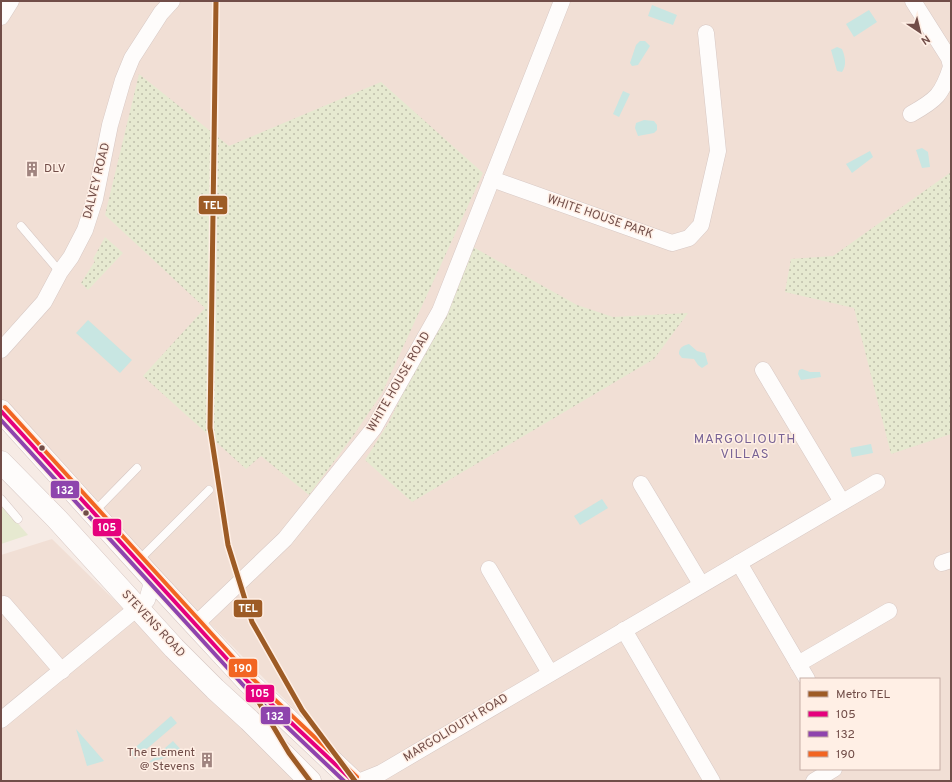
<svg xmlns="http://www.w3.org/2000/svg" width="952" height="782" viewBox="0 0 952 782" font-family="Overpass,sans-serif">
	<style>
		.residential { fill: #f1dfd5; fill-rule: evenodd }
		.grass { fill: url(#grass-dots) }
		.garden { fill: #e6e9d0 }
		.water { fill: #c8e6e2 }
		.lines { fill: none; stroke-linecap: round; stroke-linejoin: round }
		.service-casing { stroke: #d7c8c4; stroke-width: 9 }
		.minor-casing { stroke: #d7c8c4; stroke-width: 17 }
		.secondary-casing { stroke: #d6c6c2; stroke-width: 23 }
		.service { stroke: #fefcfb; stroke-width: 8 }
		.minor { stroke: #fefcfb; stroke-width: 16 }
		.secondary { stroke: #fefcfb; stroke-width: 22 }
		.bus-1-casing { stroke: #ffefe5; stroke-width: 7 }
		.bus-2-casing { stroke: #ffefe5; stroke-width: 7 }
		.bus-3-casing { stroke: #ffefe5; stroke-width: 7 }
		.bus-1 { stroke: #e5007d; stroke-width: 4 }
		.bus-2 { stroke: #8e44ad; stroke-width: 4 }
		.bus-3 { stroke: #f26522; stroke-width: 4 }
		.metro-1-casing { stroke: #ffefe5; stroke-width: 8 }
		.metro-1 { stroke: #9d5b25; stroke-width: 5 }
		.bus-dot { fill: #714d48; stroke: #ffefe5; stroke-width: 1.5 }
		.labels { text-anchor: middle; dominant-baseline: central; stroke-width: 3; stroke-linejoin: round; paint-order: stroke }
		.poi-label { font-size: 12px; fill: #714d48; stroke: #ffefe5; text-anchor: start }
		.street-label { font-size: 12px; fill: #714d48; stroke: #ffefe5 }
		.neighbourhood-label { font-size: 13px; letter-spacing: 1px; fill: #786395; stroke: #ffefe5 }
		.line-badge { stroke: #ffefe5; stroke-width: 1.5 }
		.badge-label { font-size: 11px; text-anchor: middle; font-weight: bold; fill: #fff }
	</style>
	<defs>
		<pattern id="grass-dots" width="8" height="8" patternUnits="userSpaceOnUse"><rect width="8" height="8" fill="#e6e9d0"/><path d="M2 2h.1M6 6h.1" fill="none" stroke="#bfbfab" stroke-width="1.8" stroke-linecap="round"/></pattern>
	</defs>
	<rect width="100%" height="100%" fill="#f6ebe5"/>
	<g class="residential">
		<path d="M 1,1 L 951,1 L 951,781 L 365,781 L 1,411 ZM 801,679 L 939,679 L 939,769 L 801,769 Z"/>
		<path d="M 52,539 L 299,781 L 1,781 L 1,555 Z"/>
	</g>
	<g class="grass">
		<path d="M 139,74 L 229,146 L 381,82 L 483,173 L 382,393 L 353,436 L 309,495 L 261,456 L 246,469 L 143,376 L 205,308 L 105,215 Z"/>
		<path d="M 951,172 L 951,434 L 891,454 L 854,308 L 785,292 L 791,259 L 833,256 Z"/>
		<path d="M 105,237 L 123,253 L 88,290 L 81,283 L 95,261 L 93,259 Z"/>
		<path d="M 473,247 L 577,305 L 613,317 L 688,313 L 654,359 L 412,502 L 365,460 L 389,422 Z"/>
	</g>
	<path class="garden" d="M 1,504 L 28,535 L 1,544 Z"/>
	<g class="water">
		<path d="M 652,5 L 677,15 L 673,25 L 648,16 Z"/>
		<path d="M 869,10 L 877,22 L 854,37 L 846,24 Z"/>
		<path d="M 640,41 L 645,41 L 650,46 L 638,65 L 632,66 L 630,63 L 636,45 Z"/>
		<path d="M 837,47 L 842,49 C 845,56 847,65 842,72 L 837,71 L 831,50 Z"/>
		<path d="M 623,91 L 630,94 L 619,117 L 613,114 Z"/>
		<path d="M 644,120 L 654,121 L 657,125 L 657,130 L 654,133 L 638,136 L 635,128 L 636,123 Z"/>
		<path d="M 922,148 L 928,152 L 930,167 L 922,168 L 916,150 Z"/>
		<path d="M 870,151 L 873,157 L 852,173 L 846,164 Z"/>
		<path d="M 88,320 L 132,360 L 120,373 L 76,333 Z"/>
		<path d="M 689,344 L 697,351 L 705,353 L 708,364 L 702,368 L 698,365 L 694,359 L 682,358 L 679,354 C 679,348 682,346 689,344 Z"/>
		<path d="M 802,369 L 810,372 L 820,372 L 821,377 L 801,380 L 798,374 L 799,370 Z"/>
		<path d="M 871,444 L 873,453 L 852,457 L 850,448 Z"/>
		<path d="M 602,499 L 608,508 L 580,525 L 574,516 Z"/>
		<path d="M 171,716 L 177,723 L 135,759 L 130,752 Z"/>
		<path d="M 76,729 L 104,761 L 87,766 Z"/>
		<path d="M 173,741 L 183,752 L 148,763 Z"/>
	</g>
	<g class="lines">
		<defs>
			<g id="service">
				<path d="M 21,226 L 60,272"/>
				<path d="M 1,499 L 18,519"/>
				<path d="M 94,512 L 137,468"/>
				<path d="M 138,561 L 209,490"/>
			</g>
			<g id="minor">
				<path d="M 913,1 L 949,58 L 951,66"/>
				<path d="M 1,17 L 11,1"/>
				<path d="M 911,114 C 936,100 942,95 951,67"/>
				<path d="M 492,179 L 672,243 L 689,238 L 701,225 L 718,151 L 706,33"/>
				<path d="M 1,350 L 44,302 L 60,272 L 71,257 L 85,230 L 95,199 L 110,125 L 123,80 L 132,58 L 161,13 L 172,1"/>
				<path d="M 763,370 L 842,502"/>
				<path d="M 641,484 L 701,584"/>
				<path d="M 739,563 L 807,679"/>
				<path d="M 942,563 L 951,560"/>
				<path d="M 489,569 L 550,673"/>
				<path d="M 4,604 L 62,671"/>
				<path d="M 195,625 L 285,539 L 374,428 L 440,311 L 562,1"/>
				<path d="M 624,630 L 712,781"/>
				<path d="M 798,664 L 889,611"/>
				<path d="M 1,720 L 147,600 L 151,586 L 149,575"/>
				<path d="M 361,781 L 381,773 L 877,482"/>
				<path d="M 814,781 L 834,769"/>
			</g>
			<g id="secondary">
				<path d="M 1,411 L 149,575 L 248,682 L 353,781"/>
				<path d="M 1,462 L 57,519 L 174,648 L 215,689 L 249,720 L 310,781"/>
			</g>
		</defs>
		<use href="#service" class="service-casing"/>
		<use href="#minor" class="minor-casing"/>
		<use href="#secondary" class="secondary-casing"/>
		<use href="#service" class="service"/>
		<use href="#minor" class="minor"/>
		<use href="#secondary" class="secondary"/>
		<defs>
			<path id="bus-1" d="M 1,411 L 248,682 L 353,781"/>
			<path id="bus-2" d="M 1,420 L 244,686 L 344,781"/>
			<path id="bus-3" d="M 5,407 L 252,678 L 357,777"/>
		</defs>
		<use href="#bus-1" class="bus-1-casing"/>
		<use href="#bus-2" class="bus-2-casing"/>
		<use href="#bus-3" class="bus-3-casing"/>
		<use href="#bus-1" class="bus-1"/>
		<use href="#bus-2" class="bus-2"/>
		<use href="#bus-3" class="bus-3"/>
		<defs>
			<g id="metro-1">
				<path d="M 216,1 L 210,428 L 228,545 L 252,622 L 302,710 L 355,781"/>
				<path d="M 251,689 L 289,753 L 310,781"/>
			</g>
		</defs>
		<use href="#metro-1" class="metro-1-casing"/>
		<use href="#metro-1" class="metro-1"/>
	</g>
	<defs>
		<symbol id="building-bare" viewBox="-9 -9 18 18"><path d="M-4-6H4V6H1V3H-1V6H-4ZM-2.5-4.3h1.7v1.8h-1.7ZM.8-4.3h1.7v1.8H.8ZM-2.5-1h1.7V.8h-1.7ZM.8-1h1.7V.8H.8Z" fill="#a0847f" stroke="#ffefe5" stroke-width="2.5" paint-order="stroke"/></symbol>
	</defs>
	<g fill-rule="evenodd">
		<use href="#building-bare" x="21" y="158" width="22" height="22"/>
		<use href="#building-bare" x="196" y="749" width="22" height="22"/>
	</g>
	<g class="bus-dot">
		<circle cx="42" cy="448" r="3.5"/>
		<circle cx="86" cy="513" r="3.5"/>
	</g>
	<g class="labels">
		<g class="poi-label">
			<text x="44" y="169">DLV</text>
			<text x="195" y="753" text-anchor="end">The Element<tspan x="195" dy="14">@ Stevens</tspan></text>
		</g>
		<g class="street-label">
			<text transform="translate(97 181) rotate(-76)">DALVEY ROAD</text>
			<text transform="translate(600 217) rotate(19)">WHITE HOUSE PARK</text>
			<text transform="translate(399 382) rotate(-60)">WHITE HOUSE ROAD</text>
			<text transform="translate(153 624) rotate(47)">STEVENS ROAD</text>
			<text transform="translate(456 728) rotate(-31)">MARGOLIOUTH ROAD</text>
		</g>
		<g class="neighbourhood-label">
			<text x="745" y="440">MARGOLIOUTH<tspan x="745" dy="15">VILLAS</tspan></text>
		</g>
	</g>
	<g class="line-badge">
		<rect x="198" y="195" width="30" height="20" rx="4" fill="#9d5b25"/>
		<rect x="50" y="480" width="30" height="19" rx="4" fill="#8e44ad"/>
		<rect x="92" y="518" width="30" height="19" rx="4" fill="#e5007d"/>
		<rect x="233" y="599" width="30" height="19" rx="4" fill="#9d5b25"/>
		<rect x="228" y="658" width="30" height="20" rx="4" fill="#f26522"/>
		<rect x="245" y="684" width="30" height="19" rx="4" fill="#e5007d"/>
		<rect x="260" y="706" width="31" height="19" rx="4" fill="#8e44ad"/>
	</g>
	<g class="badge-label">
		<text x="213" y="209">TEL</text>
		<text x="65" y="494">132</text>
		<text x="107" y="531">105</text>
		<text x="248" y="612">TEL</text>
		<text x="243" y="672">190</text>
		<text x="260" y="697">105</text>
		<text x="275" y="720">132</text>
	</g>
	<rect width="952" height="782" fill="none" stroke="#714d48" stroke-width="4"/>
	<rect x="800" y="678" width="140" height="92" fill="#ffefe5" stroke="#c6aea6"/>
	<rect x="808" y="691" width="20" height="6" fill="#9d5b25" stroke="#c6aea6"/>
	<text x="836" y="698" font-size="12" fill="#714d48">Metro TEL</text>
	<rect x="808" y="711" width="20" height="6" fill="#e5007d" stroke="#c6aea6"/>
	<text x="836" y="718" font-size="12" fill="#714d48">105</text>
	<rect x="808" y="731" width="20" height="6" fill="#8e44ad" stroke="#c6aea6"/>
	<text x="836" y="738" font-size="12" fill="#714d48">132</text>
	<rect x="808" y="751" width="20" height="6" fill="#f26522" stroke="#c6aea6"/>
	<text x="836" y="758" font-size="12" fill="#714d48">190</text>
	<g transform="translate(920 32) rotate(145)" stroke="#ffefe5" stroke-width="3" paint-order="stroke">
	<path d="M0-3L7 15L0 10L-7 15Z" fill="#714d48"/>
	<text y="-6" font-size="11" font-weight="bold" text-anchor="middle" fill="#714d48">N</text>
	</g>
</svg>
